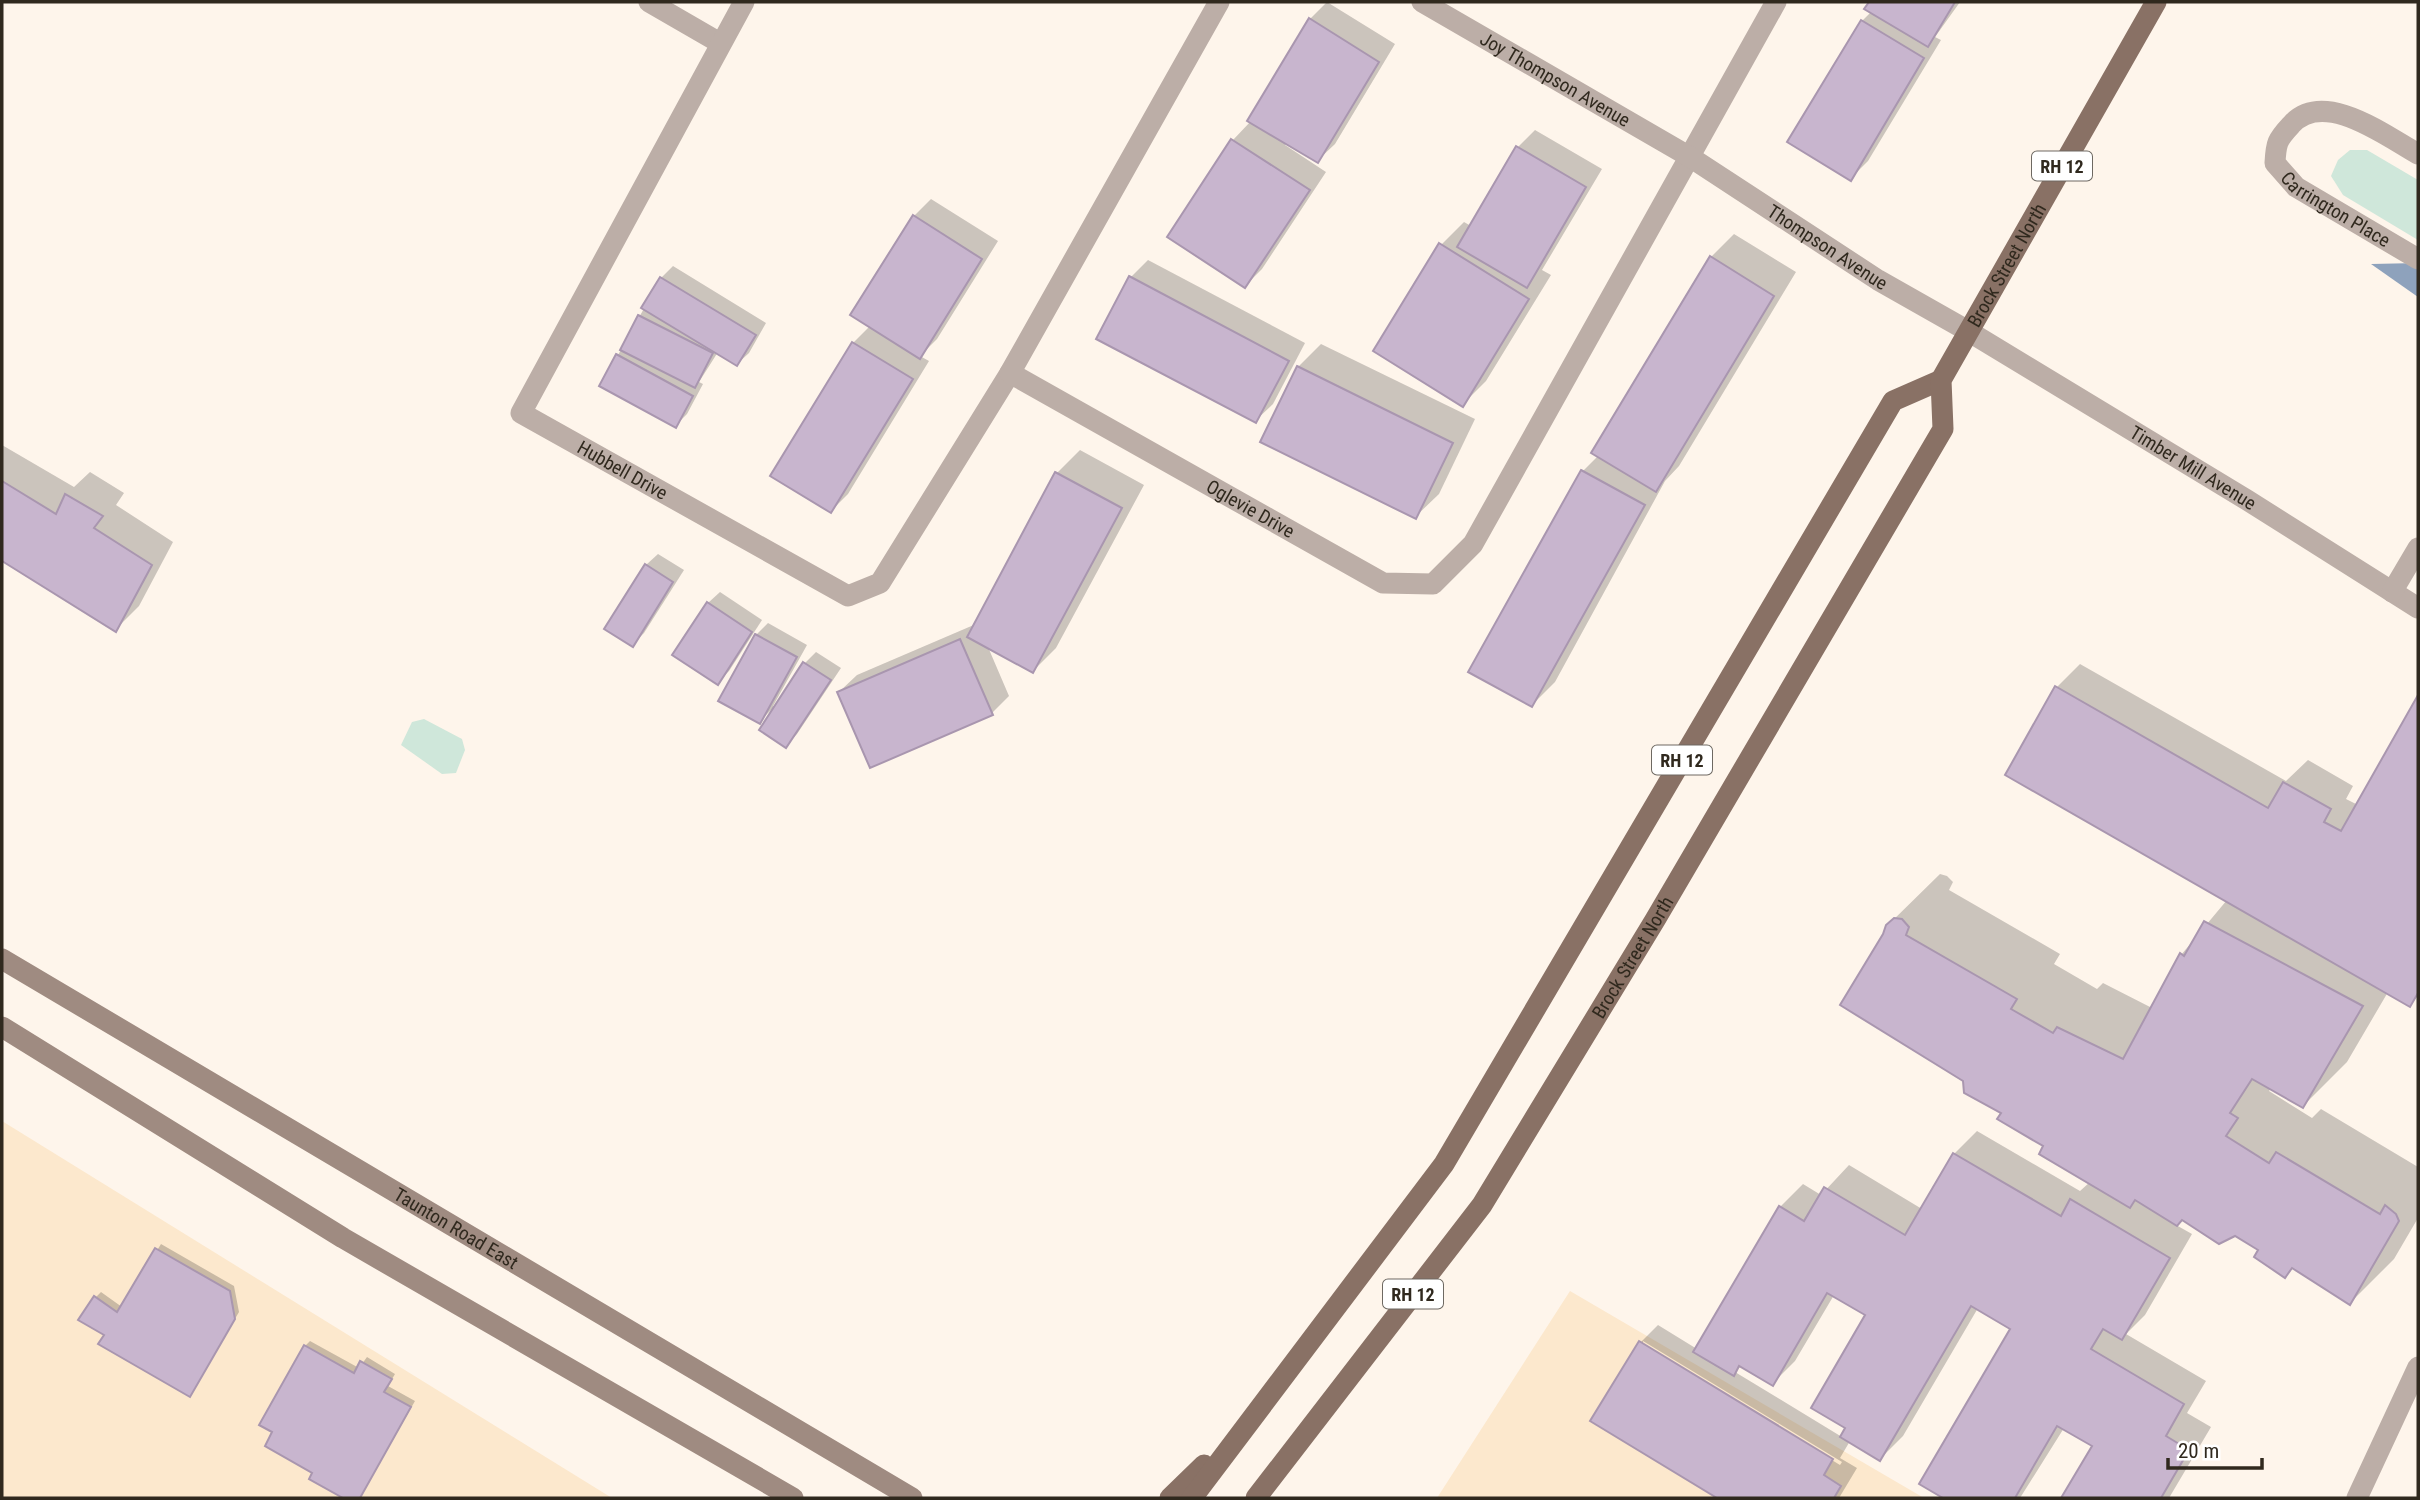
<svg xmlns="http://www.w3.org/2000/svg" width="2420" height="1500" viewBox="0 0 2420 1500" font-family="'Roboto Condensed',sans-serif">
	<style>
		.built { fill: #fce8cd }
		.green { fill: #cfe7da }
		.water { fill: #8ea2bc }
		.shadow { fill: #0003; fill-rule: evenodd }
		.building { fill: #c8b5ce; stroke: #a996af; stroke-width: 2 }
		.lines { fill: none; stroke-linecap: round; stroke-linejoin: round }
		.minor { stroke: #bcaea7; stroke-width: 21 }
		.secondary { stroke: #9f8b81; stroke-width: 21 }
		.primary { stroke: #897165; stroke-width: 21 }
		.labels { text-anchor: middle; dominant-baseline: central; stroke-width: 6; stroke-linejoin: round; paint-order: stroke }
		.shield { fill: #fff; stroke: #6e6962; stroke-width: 2 }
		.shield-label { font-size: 18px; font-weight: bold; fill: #30291e }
		.street-label { font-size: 19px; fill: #30291e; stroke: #fff }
	</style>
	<rect width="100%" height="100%" fill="#fef5eb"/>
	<g class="built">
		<path d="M 2,1121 L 612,1498 L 2,1498 Z"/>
		<path d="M 1570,1291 L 1924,1498 L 1437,1498 Z"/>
	</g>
	<g class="green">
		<path d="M 2350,150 L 2367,150 L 2418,180 L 2418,240 L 2343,195 L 2331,176 L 2338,160 Z"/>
		<path d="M 424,719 L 462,739 L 465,750 L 456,773 L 442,774 L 401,745 L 412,722 Z"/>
	</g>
	<path class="water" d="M 2418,263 L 2418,297 L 2371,264 Z"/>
	<g class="shadow">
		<path d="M 1327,2 L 1395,44 L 1335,144 L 1317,161 L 1287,142 L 1285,145 L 1326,172 L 1262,269 L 1245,286 L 1169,237 L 1233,140 L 1251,121 L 1310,19 Z"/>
		<path d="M 1871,2 L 1960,2 L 1935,37 L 1941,40 L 1868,161 L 1851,178 L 1862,21 L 1872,11 L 1867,8 Z"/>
		<path d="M 1535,130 L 1602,169 L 1542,270 L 1551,275 L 1486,381 L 1463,404 L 1441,245 L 1464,222 L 1471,226 L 1518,147 Z"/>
		<path d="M 931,199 L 998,241 L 937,339 L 920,356 L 929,361 L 848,494 L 831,511 L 853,343 L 870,326 L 914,216 Z"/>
		<path d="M 1734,234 L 1796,272 L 1679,466 L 1665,481 L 1555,682 L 1532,705 L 1471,671 L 1583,471 L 1599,455 L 1711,257 Z"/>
		<path d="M 1148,260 L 1305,343 L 1273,404 L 1255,421 L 1131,277 Z"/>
		<path d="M 673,266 L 766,323 L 749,353 L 737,364 L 718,352 L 699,382 L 703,384 L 687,414 L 675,426 L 618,355 L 661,278 Z"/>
		<path d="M 1321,344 L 1475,419 L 1439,494 L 1415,517 L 1298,367 Z"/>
		<path d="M 2,445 L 74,487 L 90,472 L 124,493 L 116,505 L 173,542 L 139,606 L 116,629 L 2,559 Z"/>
		<path d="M 1080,450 L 1144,485 L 1056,648 L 1033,671 L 988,647 L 1009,696 L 992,713 L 839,692 L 857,675 L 976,624 L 1057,473 Z"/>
		<path d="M 658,554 L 684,570 L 644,633 L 633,644 L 646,565 Z"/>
		<path d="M 720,592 L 762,620 L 729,671 L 717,683 L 708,603 Z"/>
		<path d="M 768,623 L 807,645 L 773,706 L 775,708 L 805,663 L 816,652 L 841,668 L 797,734 L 786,745 L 773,708 L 759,722 L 720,700 L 756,635 Z"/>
		<path d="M 2080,664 L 2286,781 L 2308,760 L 2353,786 L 2346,799 L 2358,805 L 2418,698 L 2418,996 L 2410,1004 L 2388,992 L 2347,1062 L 2303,1106 L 2271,1088 L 2269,1091 L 2312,1118 L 2321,1109 L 2418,1167 L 2418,1218 L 2394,1259 L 2350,1303 L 2293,1267 L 2285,1275 L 2260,1250 L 2235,1234 L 2182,1218 L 2176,1225 L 2192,1234 L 2145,1315 L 2126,1334 L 2206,1381 L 2187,1413 L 2211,1427 L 2169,1498 L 2063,1498 L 2094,1445 L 2064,1428 L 2020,1498 L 1947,1498 L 1921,1483 L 2012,1328 L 1978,1308 L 1903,1436 L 1880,1459 L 1850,1441 L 1840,1458 L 1857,1468 L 1839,1498 L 1720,1498 L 1593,1421 L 1641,1342 L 1658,1325 L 1697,1349 L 1780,1207 L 1803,1184 L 1821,1195 L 1849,1165 L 1922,1209 L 1954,1154 L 1977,1131 L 2080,1191 L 2090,1182 L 1964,1080 L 1885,935 L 1887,926 L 1940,874 L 1947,876 L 1953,882 L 1949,890 L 2060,954 L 2054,964 L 2097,989 L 2103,983 L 2152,1008 L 2181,955 L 2227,900 L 2057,687 ZM 1834,1295 L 1868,1315 L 1847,1427 L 1842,1437 L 1735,1372 L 1742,1365 L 1772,1384 L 1795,1361 ZM 1643,1341 L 1842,1462 L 1840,1465 L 1643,1345 Z"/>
		<path d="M 161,1244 L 234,1286 L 239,1312 L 190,1395 L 106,1334 L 96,1297 L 101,1292 L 122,1307 Z"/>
		<path d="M 310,1341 L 359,1368 L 367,1357 L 395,1374 L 388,1386 L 415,1401 L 360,1498 L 347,1498 L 311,1478 L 314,1472 L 305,1346 Z"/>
	</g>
	<g class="building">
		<path d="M 1869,2 L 1955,2 L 1928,47 L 1864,9 Z"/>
		<path d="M 1309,18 L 1379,62 L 1318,163 L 1247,121 Z"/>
		<path d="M 1861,20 L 1924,58 L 1851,181 L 1787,142 Z"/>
		<path d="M 1231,139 L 1310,190 L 1245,288 L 1167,237 Z"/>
		<path d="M 1516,146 L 1586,187 L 1527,288 L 1457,247 Z"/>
		<path d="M 913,215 L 982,259 L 920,359 L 850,315 Z"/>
		<path d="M 1439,243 L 1529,299 L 1463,407 L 1373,351 Z"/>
		<path d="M 1710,256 L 1774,296 L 1656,492 L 1591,453 Z"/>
		<path d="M 1129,276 L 1289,361 L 1256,423 L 1096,339 Z"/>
		<path d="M 660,277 L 756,335 L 737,366 L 641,308 Z"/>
		<path d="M 638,315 L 713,353 L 695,388 L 620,350 Z"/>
		<path d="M 852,342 L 913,379 L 831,513 L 770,476 Z"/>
		<path d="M 616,354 L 693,396 L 676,428 L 599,386 Z"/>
		<path d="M 1297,366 L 1453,443 L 1416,519 L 1260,442 Z"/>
		<path d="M 1581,470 L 1645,505 L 1532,707 L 1468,672 Z"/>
		<path d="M 1055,472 L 1122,508 L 1033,673 L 967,637 Z"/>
		<path d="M 2,481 L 56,514 L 65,494 L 103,516 L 94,528 L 152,565 L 116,632 L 2,561 Z"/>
		<path d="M 645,564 L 673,582 L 633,647 L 604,629 Z"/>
		<path d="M 707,602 L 752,632 L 718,685 L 672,655 Z"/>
		<path d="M 755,634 L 797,657 L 760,724 L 718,701 Z"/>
		<path d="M 960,639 L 993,715 L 870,768 L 837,692 Z"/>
		<path d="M 803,662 L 831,680 L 786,748 L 759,730 Z"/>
		<path d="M 2055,686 L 2268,808 L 2283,782 L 2331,809 L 2324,822 L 2341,831 L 2418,695 L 2418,993 L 2410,1007 L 2005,775 Z"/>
		<path d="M 1894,918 L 1902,919 L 1909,927 L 1906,935 L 2017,999 L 2011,1009 L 2053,1033 L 2057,1027 L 2123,1059 L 2180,953 L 2184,956 L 2204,921 L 2363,1006 L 2303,1108 L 2252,1079 L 2230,1113 L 2238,1118 L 2226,1136 L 2269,1163 L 2276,1152 L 2380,1214 L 2385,1205 L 2396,1214 L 2399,1221 L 2350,1305 L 2292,1268 L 2285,1278 L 2254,1257 L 2258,1250 L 2235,1236 L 2219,1244 L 2182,1220 L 2177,1226 L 2135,1200 L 2130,1208 L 2039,1154 L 2043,1146 L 1997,1119 L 2001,1113 L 1964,1093 L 1963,1081 L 1840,1005 L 1883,934 L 1886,925 Z"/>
		<path d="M 1953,1153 L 2061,1216 L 2070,1199 L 2170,1258 L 2122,1340 L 2103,1329 L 2091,1349 L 2184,1404 L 2166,1436 L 2189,1450 L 2161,1498 L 2061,1498 L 2092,1446 L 2057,1426 L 2015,1498 L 1943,1498 L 1919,1484 L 2010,1329 L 1971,1306 L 1880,1461 L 1840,1437 L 1845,1428 L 1811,1408 L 1865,1315 L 1827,1293 L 1773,1386 L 1739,1366 L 1734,1376 L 1693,1352 L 1779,1206 L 1804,1221 L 1824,1187 L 1905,1235 Z"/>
		<path d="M 155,1248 L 230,1291 L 235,1319 L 190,1397 L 98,1344 L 104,1335 L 78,1320 L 94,1296 L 117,1312 Z"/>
		<path d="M 1639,1341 L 1833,1459 L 1824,1475 L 1841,1486 L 1834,1498 L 1717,1498 L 1590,1421 Z"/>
		<path d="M 304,1345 L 354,1373 L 360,1361 L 392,1379 L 384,1392 L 411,1407 L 360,1498 L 343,1498 L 309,1479 L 312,1473 L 265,1446 L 272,1432 L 259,1425 Z"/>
	</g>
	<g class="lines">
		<g class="minor">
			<path d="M 649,2 L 720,43"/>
			<path id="s1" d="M 744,2 L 521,413 L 848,596 L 880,583 L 1010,373"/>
			<path id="s2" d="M 1219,2 L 1010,373 L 1383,583 L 1433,584 L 1473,544 L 1776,2"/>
			<path id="s3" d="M 1422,2 L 1690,157 L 1878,280 L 1968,331 L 2247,500 L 2418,608"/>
			<path id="s4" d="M 2418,154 C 2386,136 2323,88 2291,125 C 2277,140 2276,143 2275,163 L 2296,187 L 2418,259"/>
			<path d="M 2392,592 L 2418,548"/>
			<path d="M 2357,1498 L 2418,1367"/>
		</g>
		<g class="secondary">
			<path id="s5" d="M 2,959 L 912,1498"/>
			<path d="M 2,1027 L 343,1238 L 793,1498"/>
		</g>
		<g class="primary">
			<path d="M 1170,1498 L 1204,1465"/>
			<path d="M 1192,1498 L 1444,1164 L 1893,401 L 1941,380"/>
			<path id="s6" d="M 1256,1498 L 1482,1205 L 1655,920 L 1943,429 L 1941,380 L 2156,2"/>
		</g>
	</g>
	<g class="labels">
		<g class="shield">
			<rect x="2032" y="151.5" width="60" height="29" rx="5"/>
			<rect x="1652" y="745.5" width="60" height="29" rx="5"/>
			<rect x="1383" y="1279.5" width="60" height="29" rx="5"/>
		</g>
		<g class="shield-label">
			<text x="2062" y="166">RH 12</text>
			<text x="1682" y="760">RH 12</text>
			<text x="1413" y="1294">RH 12</text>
		</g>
		<g class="street-label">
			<text stroke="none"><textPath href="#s3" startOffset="154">Joy Thompson Avenue</textPath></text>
			<text stroke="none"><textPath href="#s4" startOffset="261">Carrington Place</textPath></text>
			<text stroke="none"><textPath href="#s3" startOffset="474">Thompson Avenue</textPath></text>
			<text stroke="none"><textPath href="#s6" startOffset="1454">Brock Street North</textPath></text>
			<text stroke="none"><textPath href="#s3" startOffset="901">Timber Mill Avenue</textPath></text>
			<text stroke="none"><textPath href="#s1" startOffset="584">Hubbell Drive</textPath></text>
			<text stroke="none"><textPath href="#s2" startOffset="702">Oglevie Drive</textPath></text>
			<text stroke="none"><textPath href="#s6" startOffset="660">Brock Street North</textPath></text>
			<text stroke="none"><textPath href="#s5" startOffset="528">Taunton Road East</textPath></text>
		</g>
	</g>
	<rect width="2420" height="1500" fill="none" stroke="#30291e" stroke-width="7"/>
	<path d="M2168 1458v10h94v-10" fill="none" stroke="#30291e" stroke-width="3.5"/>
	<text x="2178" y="1458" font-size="21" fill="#30291e" stroke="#ffffff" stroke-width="5" paint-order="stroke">20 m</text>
</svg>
